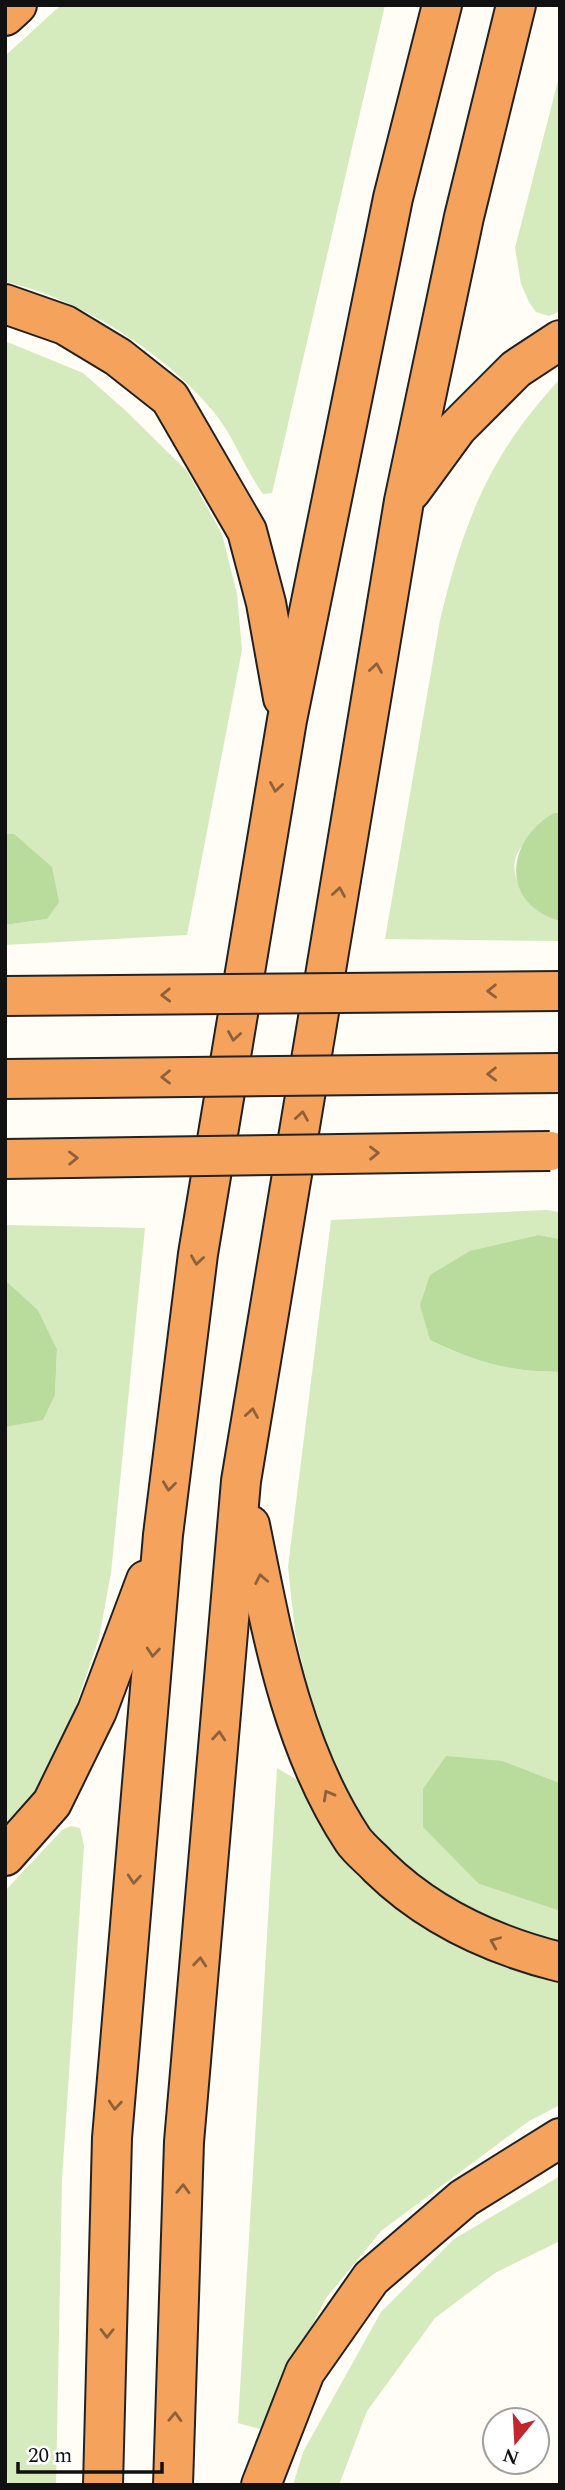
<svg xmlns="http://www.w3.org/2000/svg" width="565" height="2490" viewBox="0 0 565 2490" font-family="Spectral,serif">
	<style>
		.green { fill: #d5ebbd }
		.forest { fill: #b9dc9c }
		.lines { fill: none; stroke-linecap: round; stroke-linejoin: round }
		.highway-casing { stroke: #222; stroke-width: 42 }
		.highway { stroke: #f5a25d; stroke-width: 38 }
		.highway-bridge-casing { stroke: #222; stroke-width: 42; stroke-linecap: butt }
		.highway-bridge { stroke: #f5a25d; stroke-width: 38 }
		.oneway { stroke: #8e613b }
	</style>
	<rect width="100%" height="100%" fill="#fffdf5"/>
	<g class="green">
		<path d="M 61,5 L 385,5 L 272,493 L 263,494 C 244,468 234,436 213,411 C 166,354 78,297 5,282 L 5,56 Z"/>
		<path d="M 560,73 L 560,311 L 549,316 L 536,312 L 529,302 L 521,284 L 515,248 Z"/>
		<path d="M 5,341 L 83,373 L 126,411 L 187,471 L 222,534 L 237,594 L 242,650 L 187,935 L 5,945 L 5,925 L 47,919 L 14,834 L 5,834 Z"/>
		<path d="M 560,379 L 560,813 L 554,813 C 544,825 524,840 517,854 C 505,881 536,914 560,921 L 560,941 L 385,939 L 440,620 C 464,521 489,455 560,379 Z"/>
		<path d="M 546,1210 L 560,1212 L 560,1239 L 539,1235 L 430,1340 C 475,1362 509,1372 560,1372 L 560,1783 L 503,1761 L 479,1884 L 560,1911 L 560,1945 L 457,1907 L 403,1867 L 370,1831 L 323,1753 L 295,1632 L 288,1567 L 331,1220 Z"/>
		<path d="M 5,1225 L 145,1228 L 111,1573 L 99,1638 L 69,1726 L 38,1788 L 5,1827 L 5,1427 L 43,1419 L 55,1395 L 57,1349 L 38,1310 L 5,1280 Z"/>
		<path d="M 277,1768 L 302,1783 L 346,1856 L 411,1920 L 506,1968 L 560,1978 L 560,2105 L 529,2121 L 381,2231 L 326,2298 L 260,2429 L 238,2423 Z"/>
		<path d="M 71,1826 L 80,1828 L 84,1846 L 62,2180 L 56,2485 L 8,2485 L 5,2467 L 5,1891 L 62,1830 Z"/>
		<path d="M 560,2176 L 560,2241 L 495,2273 L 435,2318 L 367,2411 L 339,2485 L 293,2485 L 303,2452 L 381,2312 L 454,2239 Z"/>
	</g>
	<g class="forest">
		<path d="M 554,813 L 560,813 L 560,921 C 500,904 505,841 554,813 Z"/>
		<path d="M 5,834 L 14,834 L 52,867 L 59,902 L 47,919 L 5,925 Z"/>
		<path d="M 539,1235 L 560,1239 L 560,1372 C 509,1372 475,1362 430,1340 L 420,1305 L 430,1275 L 470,1251 Z"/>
		<path d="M 5,1280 L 38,1310 L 57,1349 L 55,1395 L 43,1420 L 5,1427 Z"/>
		<path d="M 446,1756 L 503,1761 L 560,1783 L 560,1911 L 479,1884 L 423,1827 L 423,1789 Z"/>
	</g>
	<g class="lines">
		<defs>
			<g id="highway">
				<path d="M 5,16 L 17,5"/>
				<path d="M 5,304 L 65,325 L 118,357 L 170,398 L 247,531 L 266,603 L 283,698"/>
				<path d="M 411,491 L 457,428 L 516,369 L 560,340"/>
				<path d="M 250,1525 C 272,1633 291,1746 353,1840 C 360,1850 371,1858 379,1867 C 430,1917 492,1945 560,1962"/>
				<path d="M 5,1856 L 52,1803 L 97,1711 L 146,1580"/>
				<path d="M 103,2485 L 112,2138 L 163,1535 L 198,1254 L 287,720 L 393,198 L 442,5"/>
				<path d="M 173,2485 L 184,2142 L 241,1481 L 404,501 L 464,217 L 516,5"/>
				<path d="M 261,2485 L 305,2372 L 371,2278 L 464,2198 L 560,2138"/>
			</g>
		</defs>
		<use href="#highway" class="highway-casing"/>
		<use href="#highway" class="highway"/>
		<defs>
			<g id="highway-bridge">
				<path d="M 5,996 L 560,991"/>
				<path d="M 5,1079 L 560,1073"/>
				<path d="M 5,1159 L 550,1151"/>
			</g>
		</defs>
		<use href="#highway-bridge" class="highway-bridge-casing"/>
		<use href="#highway-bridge" class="highway-bridge"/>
	</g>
	<defs><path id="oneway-chevron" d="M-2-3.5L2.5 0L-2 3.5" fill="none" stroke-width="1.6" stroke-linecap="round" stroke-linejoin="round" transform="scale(1.75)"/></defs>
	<g class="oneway">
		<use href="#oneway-chevron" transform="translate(376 668) rotate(-81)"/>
		<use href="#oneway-chevron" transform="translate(276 787) rotate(99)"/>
		<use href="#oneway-chevron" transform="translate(339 892) rotate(-81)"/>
		<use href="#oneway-chevron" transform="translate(492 991) rotate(179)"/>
		<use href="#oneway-chevron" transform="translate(166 995) rotate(179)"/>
		<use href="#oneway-chevron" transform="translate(234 1036) rotate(99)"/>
		<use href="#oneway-chevron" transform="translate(492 1074) rotate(179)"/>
		<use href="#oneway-chevron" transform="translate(166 1077) rotate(179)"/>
		<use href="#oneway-chevron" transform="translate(302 1116) rotate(-81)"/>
		<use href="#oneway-chevron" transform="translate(374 1153) rotate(-1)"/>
		<use href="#oneway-chevron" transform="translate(73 1158) rotate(-1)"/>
		<use href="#oneway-chevron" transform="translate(197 1260) rotate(98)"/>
		<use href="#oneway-chevron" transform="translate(252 1413) rotate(-81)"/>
		<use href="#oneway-chevron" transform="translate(169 1486) rotate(97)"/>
		<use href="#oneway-chevron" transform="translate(261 1579) rotate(-101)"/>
		<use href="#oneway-chevron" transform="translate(153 1652) rotate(95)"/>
		<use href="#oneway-chevron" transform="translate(219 1736) rotate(-85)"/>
		<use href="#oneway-chevron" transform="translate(328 1795) rotate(-119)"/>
		<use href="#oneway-chevron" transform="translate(134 1879) rotate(95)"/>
		<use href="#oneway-chevron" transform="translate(495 1942) rotate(-157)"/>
		<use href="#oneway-chevron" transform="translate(200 1962) rotate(-85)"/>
		<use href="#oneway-chevron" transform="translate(115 2105) rotate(95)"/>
		<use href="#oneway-chevron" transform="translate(183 2189) rotate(-88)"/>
		<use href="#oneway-chevron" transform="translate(107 2333) rotate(91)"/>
		<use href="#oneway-chevron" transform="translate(175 2417) rotate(-88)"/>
	</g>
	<rect width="565" height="2490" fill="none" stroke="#111111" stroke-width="14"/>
	<g transform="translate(516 2441) rotate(198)"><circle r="33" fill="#ffffff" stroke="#a0a0a0" stroke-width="2"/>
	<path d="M0-5L12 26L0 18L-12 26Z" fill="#c4262e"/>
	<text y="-10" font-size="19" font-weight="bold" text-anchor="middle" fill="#111111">N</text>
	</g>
	<path d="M18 2462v10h144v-10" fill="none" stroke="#111111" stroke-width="3.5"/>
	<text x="28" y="2462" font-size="21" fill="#111111" stroke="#ffffff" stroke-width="5" paint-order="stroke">20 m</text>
</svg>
